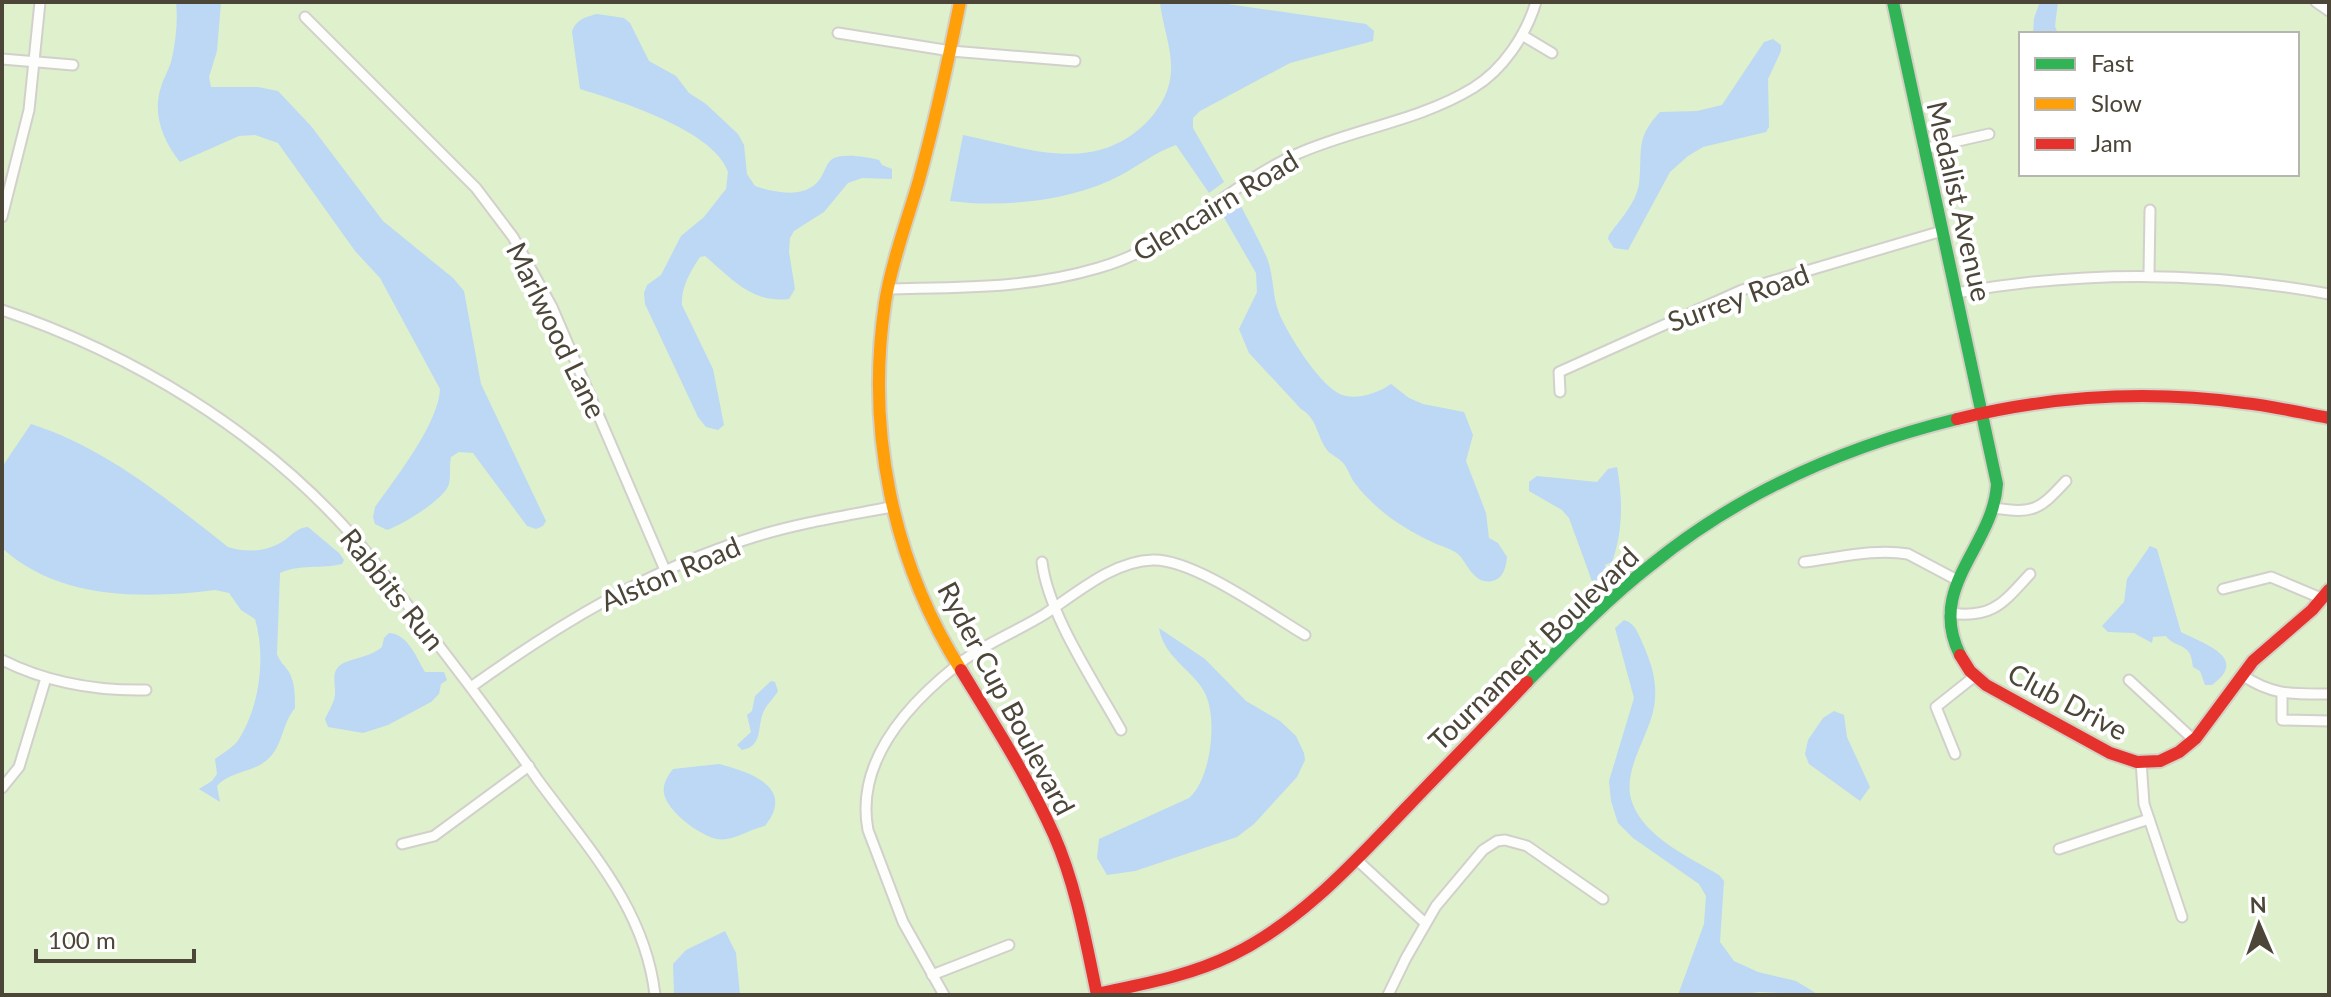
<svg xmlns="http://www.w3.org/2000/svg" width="2331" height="997" viewBox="0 0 2331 997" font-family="Lato,sans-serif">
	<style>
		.green { fill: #def0cc; fill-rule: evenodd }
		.water { fill: #bcd8f4 }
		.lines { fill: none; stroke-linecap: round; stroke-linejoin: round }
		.street-casing { stroke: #d2d0cb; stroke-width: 13 }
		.fast-casing { stroke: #d4d1c4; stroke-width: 16 }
		.slow-casing { stroke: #d4d1c4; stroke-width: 16 }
		.jam-casing { stroke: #d4d1c4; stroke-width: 16 }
		.street { stroke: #fdfdfc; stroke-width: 9 }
		.fast { stroke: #30b455; stroke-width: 12 }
		.slow { stroke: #ff9f0a; stroke-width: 12 }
		.jam { stroke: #e5322d; stroke-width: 12 }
		.labels { text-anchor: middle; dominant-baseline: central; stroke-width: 8; stroke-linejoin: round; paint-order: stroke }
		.street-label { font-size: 28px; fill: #4c4638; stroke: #fff }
	</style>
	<rect width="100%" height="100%" fill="#f3f3ee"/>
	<path class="green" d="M 2,2 L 2329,2 L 2329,995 L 2,995 ZM 2021,34 L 2297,34 L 2297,174 L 2021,174 Z"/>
	<g class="water">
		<path d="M 176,2 L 221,2 L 217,51 L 209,77 L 211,87 L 258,87 L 278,91 L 311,126 L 383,221 L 453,278 L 464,291 L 481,384 L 546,521 L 543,526 L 536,529 L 527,526 L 473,453 L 459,452 L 451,457 C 449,466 451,475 449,484 C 445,499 402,525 387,530 L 375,524 L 373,517 L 375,507 C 395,479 439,423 440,389 L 380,278 L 355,251 L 278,143 L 255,135 L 239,136 L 180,162 C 163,141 152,114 161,87 C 164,77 170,68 172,58 C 176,40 178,20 176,2 Z"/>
		<path d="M 1160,2 L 1214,2 L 1366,24 L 1374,31 L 1373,41 L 1290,63 L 1200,111 L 1193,118 L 1193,128 L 1224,182 L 1209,193 L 1176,145 C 1155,152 1140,165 1121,175 C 1073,201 1003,208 950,201 L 963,135 C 1028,148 1091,175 1145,124 C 1160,109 1171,90 1171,69 C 1172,48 1162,24 1160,2 Z"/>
		<path d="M 2040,2 L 2058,2 L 2055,26 L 2058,34 L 2033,34 L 2034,18 Z"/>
		<path d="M 597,14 L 624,18 L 630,23 L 649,61 L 676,76 L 689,93 L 706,104 L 738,134 L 744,145 L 747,174 L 755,186 C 775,193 806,199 820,179 C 825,172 826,162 834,158 C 846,153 867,157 879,160 L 882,165 L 892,169 L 892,179 L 862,178 L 848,183 L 824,212 L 794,231 L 790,238 L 789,252 L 795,289 L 789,299 C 752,304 730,277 705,256 L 700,257 C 690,272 681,287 682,305 L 713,369 L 724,425 L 718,430 L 706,427 L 698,417 L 645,304 L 644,293 L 647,285 L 661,275 L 681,236 L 704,217 L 726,189 L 728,172 C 714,130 619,101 580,89 L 572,32 C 576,19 586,17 597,14 Z"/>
		<path d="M 1773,39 L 1781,45 L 1781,51 L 1768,79 L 1769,127 L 1766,132 L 1703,147 L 1688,156 L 1670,172 L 1628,250 L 1614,248 L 1608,239 L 1609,235 C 1620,220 1636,203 1639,184 C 1643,152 1634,139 1660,112 L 1697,111 L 1722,105 L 1764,42 Z"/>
		<path d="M 1239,202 C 1248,221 1259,239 1267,258 C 1274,276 1272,296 1279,313 C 1288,335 1318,382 1338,393 C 1352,402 1379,393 1391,384 L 1409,398 L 1423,404 L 1464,412 L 1473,435 L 1466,461 L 1486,513 L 1489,538 L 1498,543 L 1507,557 C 1506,566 1504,579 1492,581 C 1476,585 1468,566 1460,556 C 1454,549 1440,546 1432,542 C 1402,528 1374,509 1354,482 C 1349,475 1348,467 1341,461 C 1336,456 1331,455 1327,450 C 1316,435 1318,419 1301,409 L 1249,353 L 1239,329 L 1257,292 L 1256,273 L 1222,214 Z"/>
		<path d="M 31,424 C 105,447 168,500 228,547 C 247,553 268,552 285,540 C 293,534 297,528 308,527 L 339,553 L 344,560 L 342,564 C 321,569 299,564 280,573 L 277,654 C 280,662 284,665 289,672 C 295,683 295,696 295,708 C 282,723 283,746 268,759 C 253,773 230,771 217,786 L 220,802 L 199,789 L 212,781 L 217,774 L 215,759 C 223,753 234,747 239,739 C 260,706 266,656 255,619 L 241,610 L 229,593 L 215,590 C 143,599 59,600 2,548 L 2,467 Z"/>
		<path d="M 1617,467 C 1623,500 1623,531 1612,562 L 1605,565 L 1608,573 L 1593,584 L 1569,518 L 1562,510 L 1529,491 L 1529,482 L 1537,476 L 1597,482 L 1608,469 Z"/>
		<path d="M 2150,546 L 2157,549 L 2181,632 C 2204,644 2250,658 2212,685 L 2205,685 L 2200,671 L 2193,667 C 2192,663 2192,658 2190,654 C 2185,644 2173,646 2166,636 L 2153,637 L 2152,643 L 2134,633 L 2108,632 L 2102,626 L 2124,602 L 2127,579 Z"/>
		<path d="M 1624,620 C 1635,623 1638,633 1642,642 C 1652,664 1658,683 1654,707 C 1649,737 1621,771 1632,802 C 1644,837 1689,857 1719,875 L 1724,881 L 1720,942 L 1734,961 L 1758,972 L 1796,981 L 1819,995 L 1760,992 L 1735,995 L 1678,995 L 1704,924 L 1706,896 L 1699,884 L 1633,838 L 1618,823 L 1611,801 L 1609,781 L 1634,698 L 1615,628 Z"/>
		<path d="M 1159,628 L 1205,659 L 1246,701 L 1280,721 L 1296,736 L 1304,753 L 1305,760 L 1297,777 L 1254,824 L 1237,837 L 1135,871 L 1107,875 L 1097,858 L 1099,839 L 1189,798 C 1210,780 1217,725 1207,698 C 1199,673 1164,660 1159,628 Z"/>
		<path d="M 389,633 C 408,634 416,657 425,672 L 444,672 L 447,680 L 441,684 L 439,694 L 431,702 L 388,725 L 363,733 L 328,727 L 325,719 C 328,712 334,703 335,695 C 336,681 329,669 346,662 C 359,657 371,656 382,647 L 384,638 Z"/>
		<path d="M 771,681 L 775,682 L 778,691 C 774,698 766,705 763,713 C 757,728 763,746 742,750 L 737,745 L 751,732 L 747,715 L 752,711 L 755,696 Z"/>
		<path d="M 1834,711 L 1844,715 L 1847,737 L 1870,787 L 1860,801 L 1809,764 L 1805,754 L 1808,740 L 1823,718 Z"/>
		<path d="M 719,764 C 750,772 796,787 765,826 C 749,829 733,842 717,839 C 701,836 671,814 665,797 C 661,786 667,777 673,769 Z"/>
		<path d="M 725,931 L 736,953 L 740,995 L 674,995 L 673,964 L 686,950 Z"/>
	</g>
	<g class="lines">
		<defs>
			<g id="street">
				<path d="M 2316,2 L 2329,11"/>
				<path d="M 305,17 L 476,188 L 513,237 L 552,307 L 665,570"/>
				<path d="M 838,33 L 951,51 L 1075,61"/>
				<path d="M 1522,35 L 1552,53"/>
				<path d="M 2,59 L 73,65"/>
				<path d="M 1923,149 L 1989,134"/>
				<path d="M 2,217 L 29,110 L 40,2"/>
				<path d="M 2149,274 L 2150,210"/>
				<path d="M 888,289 C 961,287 1027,289 1098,268 C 1177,246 1225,186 1297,154 C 1353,129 1419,121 1473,88 C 1503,70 1526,35 1536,2"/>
				<path d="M 1956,293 C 2082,270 2204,271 2329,294"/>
				<path d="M 2,310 C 133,354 258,430 351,534 C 376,562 399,594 422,624 C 462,675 501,727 538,780 C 588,848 645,908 655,995"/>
				<path d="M 1560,392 L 1559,372 L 1742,290 L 1942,231"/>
				<path d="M 1994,508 C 2034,514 2039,510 2066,481"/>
				<path d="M 1042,562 C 1048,614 1095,683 1121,730"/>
				<path d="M 1804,562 C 1838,558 1875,548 1908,554 L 1957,580"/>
				<path d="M 2223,589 L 2271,577 L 2323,599"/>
				<path d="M 1949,613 C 1993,619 2003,603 2030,574"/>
				<path d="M 2,660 C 48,683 95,691 146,690"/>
				<path d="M 2242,675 C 2273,696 2294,694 2329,694"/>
				<path d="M 2129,680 L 2195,741"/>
				<path d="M 471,687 C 559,624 649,569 754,537 C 798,523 845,516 891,507"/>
				<path d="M 2282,694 L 2282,720 L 2329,721"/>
				<path d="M 1955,754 L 1936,707 L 1975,676"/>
				<path d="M 2141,761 L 2144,804 L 2182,917"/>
				<path d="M 2,788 L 19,767 L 46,678"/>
				<path d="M 402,844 L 434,836 L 529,766"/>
				<path d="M 2059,849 L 2149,819"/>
				<path d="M 1357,860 L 1425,923"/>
				<path d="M 932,975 L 1009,945"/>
				<path d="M 944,995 L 903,922 L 868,830 C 855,762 906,706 956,666 C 982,645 1016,632 1045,614 C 1077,593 1113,561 1153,560 C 1194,559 1268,613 1305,635"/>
				<path d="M 1388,995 L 1406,958 L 1436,906 L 1483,850 L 1497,841 L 1505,840 L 1527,846 L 1603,899"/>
			</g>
			<g id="fast">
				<path d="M 1893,2 L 1997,484 C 1993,548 1926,586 1960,655"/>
				<path d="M 1527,682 C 1567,641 1606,600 1651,565 C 1739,493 1847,446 1957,419"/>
			</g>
			<path id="slow" d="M 960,2 C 948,62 935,121 919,180 C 908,218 891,264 885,303 C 866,430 892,561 961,670"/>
			<g id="jam">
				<path d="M 1957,419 C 2050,396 2149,390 2244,403 C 2273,406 2301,413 2329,418"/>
				<path d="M 1960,655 L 1970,671 L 1986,685 L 2110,753 L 2137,762 L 2160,761 L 2179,752 L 2196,738 L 2253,661 L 2312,610 L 2329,590"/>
				<path d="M 961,670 C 994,724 1028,777 1054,835 C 1076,885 1086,942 1097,995"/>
				<path d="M 1097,994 C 1143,984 1189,976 1232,955 C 1302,921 1355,861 1408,806 C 1448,764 1488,724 1527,682"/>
			</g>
		</defs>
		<use href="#street" class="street-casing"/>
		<use href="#fast" class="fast-casing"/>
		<use href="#slow" class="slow-casing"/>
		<use href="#jam" class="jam-casing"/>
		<use href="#street" class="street"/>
		<use href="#fast" class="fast"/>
		<use href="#slow" class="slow"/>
		<use href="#jam" class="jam"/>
	</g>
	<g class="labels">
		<g class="street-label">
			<text transform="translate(1960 201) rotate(77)">Medalist Avenue</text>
			<text transform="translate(1215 205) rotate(-31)">Glencairn Road</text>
			<text transform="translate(1738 297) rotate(-20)">Surrey Road</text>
			<text transform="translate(557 330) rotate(64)">Marlwood Lane</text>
			<text transform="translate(670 573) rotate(-23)">Alston Road</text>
			<text transform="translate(393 589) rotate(51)">Rabbits Run</text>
			<text transform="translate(1533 648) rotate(-44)">Tournament Boulevard</text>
			<text transform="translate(1007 698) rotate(62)">Ryder Cup Boulevard</text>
			<text transform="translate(2068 701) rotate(28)">Club Drive</text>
		</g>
	</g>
	<rect width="2331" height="997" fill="none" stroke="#4c4638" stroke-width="8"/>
	<rect x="2019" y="32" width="280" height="144" fill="#ffffff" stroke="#b7b5af" stroke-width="2"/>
	<rect x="2035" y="58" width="40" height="12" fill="#30b455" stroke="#b7b5af" stroke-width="2"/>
	<text x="2091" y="72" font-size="24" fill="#4c4638">Fast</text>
	<rect x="2035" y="98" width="40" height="12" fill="#ff9f0a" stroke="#b7b5af" stroke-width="2"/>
	<text x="2091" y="112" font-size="24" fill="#4c4638">Slow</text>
	<rect x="2035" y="138" width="40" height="12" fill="#e5322d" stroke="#b7b5af" stroke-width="2"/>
	<text x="2091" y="152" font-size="24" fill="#4c4638">Jam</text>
	<g transform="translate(2259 925) rotate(358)" stroke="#ffffff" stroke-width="6" paint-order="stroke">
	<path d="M0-6L14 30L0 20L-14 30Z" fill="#4c4638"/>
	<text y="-12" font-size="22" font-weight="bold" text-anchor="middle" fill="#4c4638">N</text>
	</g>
	<path d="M36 949v12h158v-12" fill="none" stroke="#4c4638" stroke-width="4"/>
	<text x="48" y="949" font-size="24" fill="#4c4638" stroke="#ffffff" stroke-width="6" paint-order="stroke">100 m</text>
</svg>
